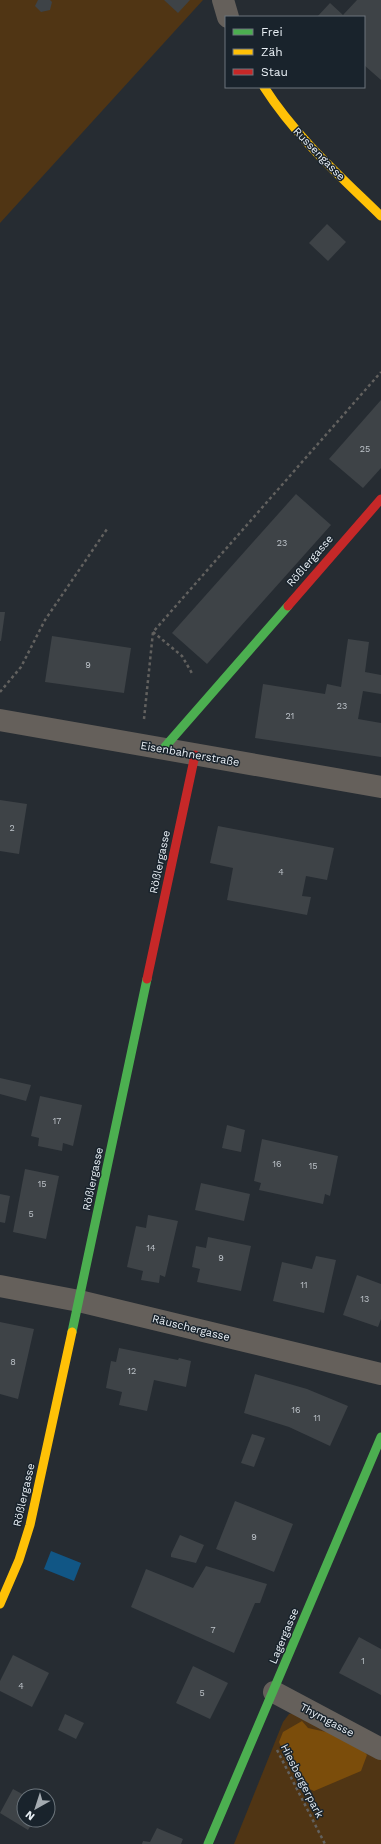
<svg xmlns="http://www.w3.org/2000/svg" width="381" height="1844" viewBox="0 0 381 1844" font-family="'Work Sans',sans-serif">
	<style>
		.green { fill: #503514 }
		.forest { fill: #7b4d0b }
		.water { fill: #115685 }
		.building { fill: #3e4347 }
		.lines { fill: none; stroke-linecap: round; stroke-linejoin: round }
		.path { stroke: #62615f; stroke-width: 2.5; stroke-dasharray: 3 3; stroke-linecap: butt }
		.street { stroke: #65605b; stroke-width: 22 }
		.fast { stroke: #4caf50; stroke-width: 9 }
		.slow { stroke: #ffc107; stroke-width: 9 }
		.jam { stroke: #c62828; stroke-width: 9 }
		.labels { text-anchor: middle; dominant-baseline: central; stroke-width: 3; stroke-linejoin: round; paint-order: stroke }
		.number-label { font-size: 9px; fill: #bec4ca }
		.street-label { font-size: 11px; fill: #e8eff5; stroke: #19232c }
	</style>
	<rect width="100%" height="100%" fill="#262c32"/>
	<g class="green">
		<path d="M 0,0 L 203,0 L 0,223 Z"/>
		<path d="M 297,1712 L 381,1755 L 381,1844 L 234,1844 L 283,1722 L 289,1714 Z"/>
	</g>
	<path class="forest" d="M 302,1721 L 308,1728 L 354,1738 L 367,1755 L 361,1771 L 314,1791 L 301,1785 L 290,1768 L 279,1742 L 283,1732 Z"/>
	<path class="water" d="M 51,1551 L 81,1563 L 74,1581 L 44,1569 Z"/>
	<g class="building">
		<path d="M 38,0 L 50,0 L 52,2 L 50,10 L 41,12 L 35,6 Z"/>
		<path d="M 164,0 L 190,0 L 178,13 Z"/>
		<path d="M 357,0 L 381,0 L 381,80 L 364,65 L 364,17 L 317,17 L 330,3 L 343,15 Z"/>
		<path d="M 327,224 L 346,242 L 328,261 L 309,243 Z"/>
		<path d="M 381,400 L 381,468 L 363,488 L 329,459 Z"/>
		<path d="M 296,494 L 331,525 L 207,664 L 172,633 Z"/>
		<path d="M 0,612 L 5,612 L 1,641 L 0,641 Z"/>
		<path d="M 52,636 L 131,648 L 124,693 L 45,682 Z"/>
		<path d="M 348,639 L 369,642 L 365,672 L 381,675 L 381,694 L 363,691 L 358,719 L 381,723 L 381,757 L 255,738 L 263,684 L 325,694 L 327,684 L 341,687 Z"/>
		<path d="M 0,800 L 27,804 L 19,854 L 0,851 Z"/>
		<path d="M 218,826 L 334,848 L 327,880 L 306,876 L 302,896 L 311,897 L 307,915 L 227,900 L 233,868 L 210,863 Z"/>
		<path d="M 0,1078 L 31,1085 L 26,1101 L 0,1094 Z"/>
		<path d="M 40,1096 L 82,1105 L 73,1146 L 63,1143 L 62,1151 L 38,1146 L 39,1138 L 31,1136 Z"/>
		<path d="M 227,1125 L 245,1130 L 241,1152 L 222,1148 Z"/>
		<path d="M 262,1139 L 338,1156 L 330,1196 L 325,1194 L 323,1204 L 259,1190 L 261,1183 L 254,1181 Z"/>
		<path d="M 25,1169 L 59,1176 L 46,1239 L 13,1232 Z"/>
		<path d="M 201,1183 L 250,1194 L 244,1221 L 195,1210 Z"/>
		<path d="M 0,1194 L 10,1196 L 5,1223 L 0,1222 Z"/>
		<path d="M 148,1215 L 178,1221 L 165,1277 L 160,1275 L 159,1283 L 141,1280 L 143,1271 L 127,1267 L 136,1226 L 146,1228 Z"/>
		<path d="M 208,1237 L 251,1246 L 241,1291 L 197,1282 L 200,1269 L 192,1267 L 196,1246 L 206,1248 Z"/>
		<path d="M 316,1256 L 336,1260 L 324,1313 L 273,1301 L 282,1262 L 312,1269 Z"/>
		<path d="M 357,1275 L 381,1284 L 381,1319 L 378,1327 L 343,1315 Z"/>
		<path d="M 0,1322 L 34,1329 L 18,1399 L 0,1394 Z"/>
		<path d="M 119,1348 L 178,1360 L 179,1358 L 191,1361 L 186,1387 L 154,1380 L 147,1411 L 119,1405 L 122,1392 L 106,1388 L 111,1361 L 116,1362 Z"/>
		<path d="M 255,1374 L 307,1389 L 348,1406 L 330,1446 L 289,1427 L 244,1413 Z"/>
		<path d="M 252,1434 L 265,1438 L 254,1467 L 241,1463 Z"/>
		<path d="M 235,1501 L 293,1524 L 274,1572 L 216,1549 Z"/>
		<path d="M 180,1535 L 204,1545 L 196,1563 L 171,1557 L 171,1554 Z"/>
		<path d="M 206,1566 L 267,1584 L 260,1603 L 255,1603 L 234,1653 L 131,1607 L 146,1569 L 193,1588 Z"/>
		<path d="M 359,1637 L 381,1649 L 381,1695 L 339,1673 Z"/>
		<path d="M 13,1655 L 49,1673 L 32,1707 L 0,1691 L 0,1681 Z"/>
		<path d="M 193,1666 L 228,1683 L 210,1719 L 176,1703 Z"/>
		<path d="M 65,1714 L 84,1723 L 76,1739 L 58,1730 Z"/>
		<path d="M 13,1789 L 24,1795 L 24,1820 L 34,1820 L 28,1830 L 0,1813 Z"/>
		<path d="M 157,1828 L 183,1839 L 181,1844 L 142,1844 L 143,1841 L 150,1842 Z"/>
	</g>
	<g class="lines">
		<g class="path">
			<path d="M 153,632 L 182,656 L 193,675"/>
			<path d="M 0,692 L 21,667 L 45,620 L 107,529"/>
			<path d="M 144,719 L 153,632 L 381,372"/>
			<path d="M 277,1750 L 325,1844"/>
		</g>
		<g class="street">
			<path d="M 223,0 L 228,17"/>
			<path d="M 0,720 L 381,787"/>
			<path d="M 0,1286 L 79,1301 L 381,1374"/>
			<path d="M 274,1692 L 381,1749"/>
		</g>
		<g class="fast">
			<path d="M 163,749 L 288,606"/>
			<path d="M 72,1332 L 147,979"/>
			<path d="M 208,1844 L 381,1437"/>
		</g>
		<g class="slow">
			<path d="M 264,87 C 296,137 339,175 381,216"/>
			<path d="M 0,1604 L 19,1560 L 30,1525 L 72,1332"/>
		</g>
		<g class="jam">
			<path d="M 288,606 L 381,499"/>
			<path d="M 147,979 L 195,755"/>
		</g>
	</g>
	<g class="labels">
		<g class="number-label">
			<text x="365" y="449">25</text>
			<text x="282" y="543">23</text>
			<text x="88" y="665">9</text>
			<text x="342" y="706">23</text>
			<text x="290" y="716">21</text>
			<text x="12" y="828">2</text>
			<text x="281" y="872">4</text>
			<text x="57" y="1121">17</text>
			<text x="277" y="1164">16</text>
			<text x="313" y="1166">15</text>
			<text x="42" y="1184">15</text>
			<text x="31" y="1214">5</text>
			<text x="151" y="1248">14</text>
			<text x="221" y="1258">9</text>
			<text x="304" y="1285">11</text>
			<text x="365" y="1299">13</text>
			<text x="13" y="1362">8</text>
			<text x="132" y="1371">12</text>
			<text x="296" y="1410">16</text>
			<text x="317" y="1418">11</text>
			<text x="254" y="1537">9</text>
			<text x="213" y="1630">7</text>
			<text x="363" y="1661">1</text>
			<text x="21" y="1686">4</text>
			<text x="202" y="1693">5</text>
		</g>
		<g class="street-label">
			<text transform="translate(319 154) rotate(46)">Russengasse</text>
			<text transform="translate(310 561) rotate(-49)">Rößlergasse</text>
			<text transform="translate(190 754) rotate(10)">Eisenbahnerstraße</text>
			<text transform="translate(160 862) rotate(-78)">Rößlergasse</text>
			<text transform="translate(93 1179) rotate(-78)">Rößlergasse</text>
			<text transform="translate(191 1328) rotate(14)">Räuschergasse</text>
			<text transform="translate(24 1495) rotate(-77)">Rößlergasse</text>
			<text transform="translate(284 1636) rotate(-67)">Lagergasse</text>
			<text transform="translate(327 1720) rotate(28)">Thymgasse</text>
			<text transform="translate(302 1781) rotate(63)">Hiesbergerpark</text>
		</g>
	</g>
	<rect x="225" y="16" width="140" height="72" fill="#19232c" stroke="#6c757c"/>
	<rect x="233" y="29" width="20" height="6" fill="#4caf50" stroke="#6c757c"/>
	<text x="261" y="36" font-size="12" fill="#e8eff5">Frei</text>
	<rect x="233" y="49" width="20" height="6" fill="#ffc107" stroke="#6c757c"/>
	<text x="261" y="56" font-size="12" fill="#e8eff5">Zäh</text>
	<rect x="233" y="69" width="20" height="6" fill="#c62828" stroke="#6c757c"/>
	<text x="261" y="76" font-size="12" fill="#e8eff5">Stau</text>
	<g transform="translate(36 1808) rotate(219)"><circle r="19" fill="#19232c" stroke="#6c757c"/>
	<path d="M0-3L7 15L0 10L-7 15Z" fill="#a4abb1"/>
	<text y="-6" font-size="11" font-weight="bold" text-anchor="middle" fill="#e8eff5">N</text>
	</g>
</svg>
